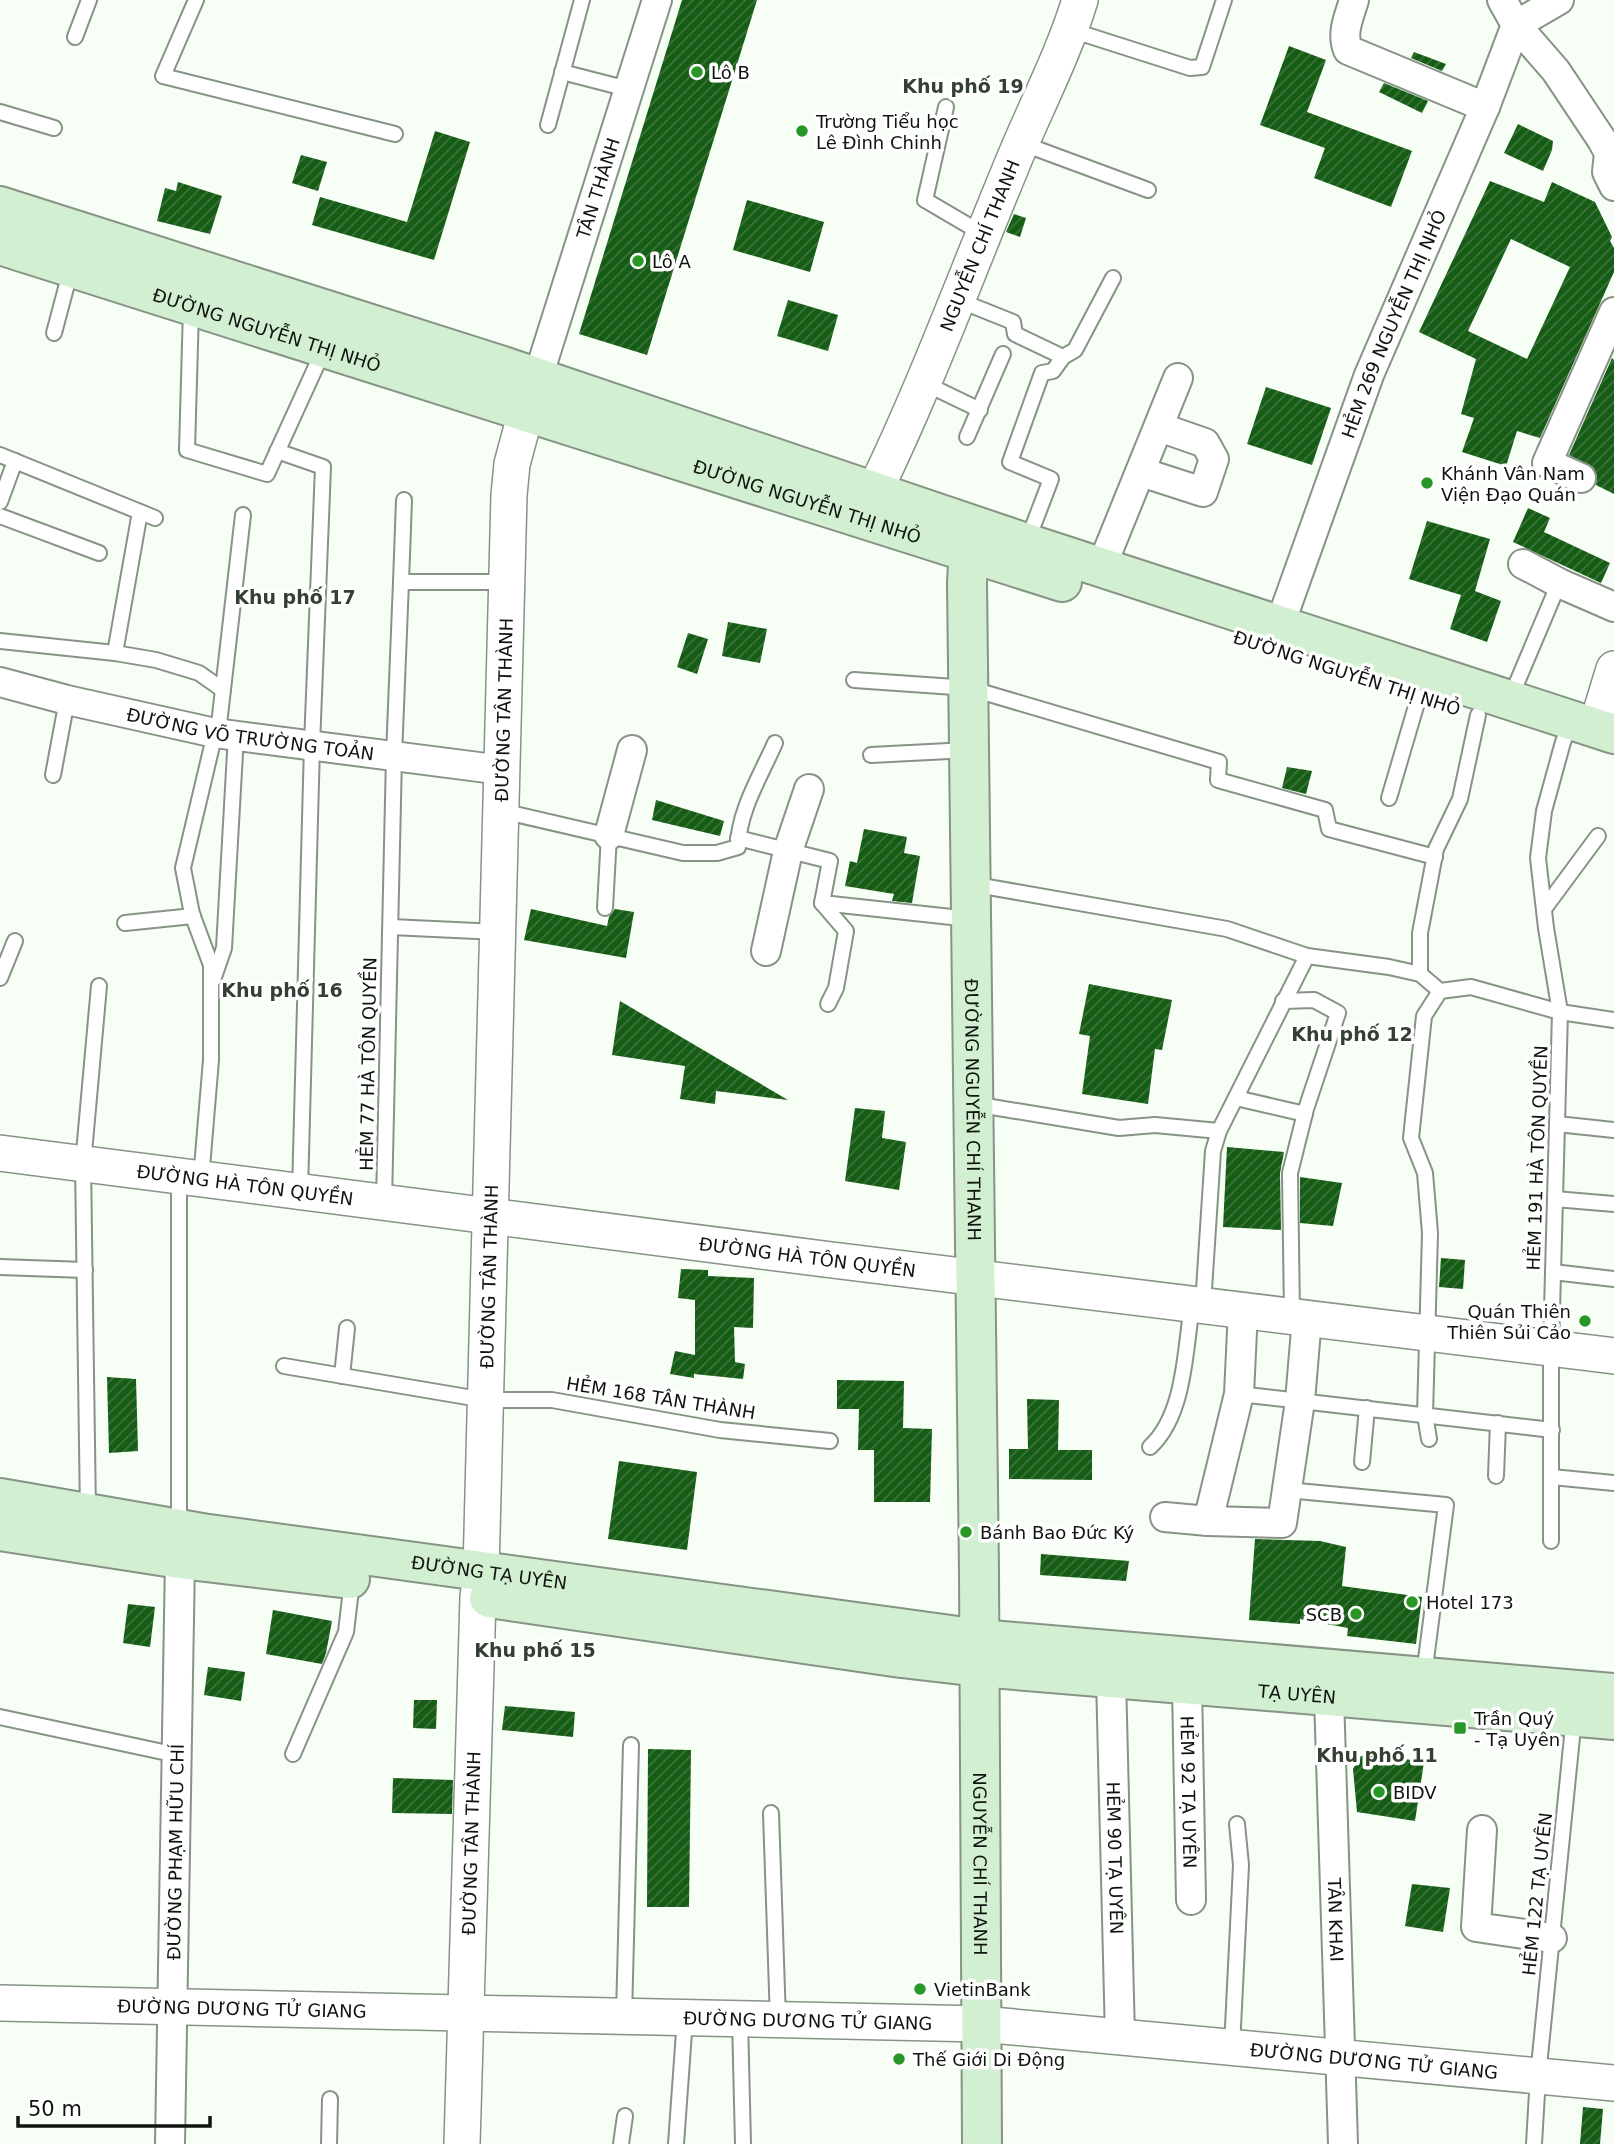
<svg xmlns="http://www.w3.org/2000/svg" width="1614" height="2144" viewBox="0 0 1614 2144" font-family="'DejaVu Sans',sans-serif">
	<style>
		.building { fill: url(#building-hatch); fill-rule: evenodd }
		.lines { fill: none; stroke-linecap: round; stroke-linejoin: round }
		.service-casing { stroke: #869385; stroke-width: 18 }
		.minor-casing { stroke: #869385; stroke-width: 32 }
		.tertiary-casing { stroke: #869385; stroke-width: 38 }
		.secondary-casing { stroke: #869385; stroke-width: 42 }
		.service { stroke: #fff; stroke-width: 14 }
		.minor { stroke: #fff; stroke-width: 28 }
		.tertiary { stroke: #fff; stroke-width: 35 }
		.secondary { stroke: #d3efd1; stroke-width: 38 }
		.poi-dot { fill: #279825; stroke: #fff; stroke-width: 2.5 }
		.labels { text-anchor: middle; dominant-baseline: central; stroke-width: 7; stroke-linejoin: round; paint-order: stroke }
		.poi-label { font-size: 18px; fill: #0f140f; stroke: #fff; text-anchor: start }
		.street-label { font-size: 18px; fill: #0f140f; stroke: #fff }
		.neighbourhood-label { font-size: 19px; font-weight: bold; fill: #354034; stroke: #fff }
	</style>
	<defs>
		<pattern id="building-hatch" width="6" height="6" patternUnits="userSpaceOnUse" patternTransform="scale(1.75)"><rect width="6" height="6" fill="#155c14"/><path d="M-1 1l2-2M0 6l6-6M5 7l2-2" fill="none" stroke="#3e733d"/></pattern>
	</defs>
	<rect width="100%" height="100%" fill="#f6fef5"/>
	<g class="building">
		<path d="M 682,0 L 757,0 L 647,355 L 579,334 Z"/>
		<path d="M 1289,46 L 1326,60 L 1307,112 L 1412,151 L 1391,207 L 1314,178 L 1325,148 L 1260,125 Z"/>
		<path d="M 1414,52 L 1446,64 L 1442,71 L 1411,58 Z"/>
		<path d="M 1384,83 L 1428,101 L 1422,113 L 1379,92 Z"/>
		<path d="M 1518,124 L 1553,141 L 1552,150 L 1543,171 L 1504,153 Z"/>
		<path d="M 435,131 L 470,142 L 434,260 L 312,225 L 320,197 L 407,222 Z"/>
		<path d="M 301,155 L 327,162 L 318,191 L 292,183 Z"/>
		<path d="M 1490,181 L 1544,202 L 1552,182 L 1595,202 L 1612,237 L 1610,241 L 1614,248 L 1614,272 L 1540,438 L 1517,431 L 1506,466 L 1462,452 L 1474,418 L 1461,414 L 1476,359 L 1419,332 ZM 1511,239 L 1570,267 L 1527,359 L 1468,331 Z"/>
		<path d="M 178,182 L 222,196 L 210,234 L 157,221 L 165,188 L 176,191 Z"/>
		<path d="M 747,200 L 824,222 L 810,272 L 733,250 Z"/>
		<path d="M 1014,214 L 1026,218 L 1020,237 L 1006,232 Z"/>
		<path d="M 788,300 L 838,315 L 828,351 L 777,336 Z"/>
		<path d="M 1612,358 L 1614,360 L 1614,494 L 1596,485 L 1597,476 L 1594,468 L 1569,455 Z"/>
		<path d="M 1266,387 L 1331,408 L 1312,465 L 1247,444 Z"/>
		<path d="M 1528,508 L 1550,518 L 1544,532 L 1610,563 L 1601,583 L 1513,542 Z"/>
		<path d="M 1427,521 L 1490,539 L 1475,591 L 1501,601 L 1487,642 L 1450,629 L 1461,595 L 1409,579 Z"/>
		<path d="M 728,622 L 767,629 L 760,663 L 722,656 Z"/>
		<path d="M 688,633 L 708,639 L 697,674 L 677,667 Z"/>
		<path d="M 1287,767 L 1312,771 L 1306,794 L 1282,788 Z"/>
		<path d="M 656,800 L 724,821 L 720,836 L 652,820 Z"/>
		<path d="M 864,829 L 907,837 L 904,853 L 920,856 L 912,903 L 892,901 L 894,894 L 845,886 L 850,861 L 857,863 Z"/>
		<path d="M 531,909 L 607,926 L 609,917 L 615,909 L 634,912 L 626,958 L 524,940 Z"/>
		<path d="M 1089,984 L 1172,1000 L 1162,1050 L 1155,1049 L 1148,1104 L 1082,1094 L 1090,1036 L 1079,1034 Z"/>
		<path d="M 620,1001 L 788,1100 L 716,1091 L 715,1104 L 680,1099 L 685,1066 L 612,1055 Z"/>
		<path d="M 855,1108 L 885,1111 L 882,1138 L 906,1142 L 899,1190 L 845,1181 Z"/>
		<path d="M 1227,1147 L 1284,1152 L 1280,1173 L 1281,1230 L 1223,1227 Z"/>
		<path d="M 1300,1177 L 1342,1183 L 1333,1226 L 1300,1223 Z"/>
		<path d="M 1441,1258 L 1465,1260 L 1463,1289 L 1439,1287 Z"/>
		<path d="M 681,1269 L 708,1270 L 708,1276 L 754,1278 L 753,1328 L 734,1327 L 735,1362 L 745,1364 L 743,1379 L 694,1374 L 694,1378 L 670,1374 L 675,1351 L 695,1355 L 695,1300 L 678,1298 Z"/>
		<path d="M 107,1377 L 136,1379 L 138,1451 L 109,1453 Z"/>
		<path d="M 837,1380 L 904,1381 L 903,1428 L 932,1429 L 930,1502 L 874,1502 L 874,1450 L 858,1450 L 859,1409 L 837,1409 Z"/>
		<path d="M 1027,1399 L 1059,1400 L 1058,1450 L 1092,1450 L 1092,1480 L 1009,1479 L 1009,1449 L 1028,1449 Z"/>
		<path d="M 619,1461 L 697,1472 L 687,1550 L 608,1539 Z"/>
		<path d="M 1255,1539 L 1320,1541 L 1346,1547 L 1342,1586 L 1422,1597 L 1416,1644 L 1347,1636 L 1348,1628 L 1300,1619 L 1300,1624 L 1249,1620 Z"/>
		<path d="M 1041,1554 L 1129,1561 L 1126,1581 L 1040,1575 Z"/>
		<path d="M 128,1604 L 155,1607 L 150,1647 L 123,1643 Z"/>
		<path d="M 273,1610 L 332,1621 L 326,1653 L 322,1664 L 266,1654 Z"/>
		<path d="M 208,1667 L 245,1672 L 241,1701 L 204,1695 Z"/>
		<path d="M 414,1700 L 437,1700 L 436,1729 L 413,1728 Z"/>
		<path d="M 505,1706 L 575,1712 L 573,1737 L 502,1730 Z"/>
		<path d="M 648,1749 L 691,1750 L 689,1907 L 647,1907 Z"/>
		<path d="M 1366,1753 L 1424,1762 L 1415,1821 L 1357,1812 L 1353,1769 L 1360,1757 Z"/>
		<path d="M 393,1778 L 453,1780 L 452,1814 L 392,1813 Z"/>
		<path d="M 1412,1884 L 1450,1888 L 1443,1932 L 1405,1926 Z"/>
		<path d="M 1583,2107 L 1603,2109 L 1600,2144 L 1580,2144 Z"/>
	</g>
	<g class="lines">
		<defs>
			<g id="service">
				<path d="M 196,0 L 163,76 L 395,134"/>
				<path d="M 1071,30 L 1190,68 L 1202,67 L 1224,0"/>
				<path d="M 75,37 L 89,0"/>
				<path d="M 562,72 L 628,89"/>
				<path d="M 946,107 L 925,200 L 983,234"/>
				<path d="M 0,112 L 54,128"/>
				<path d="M 548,125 L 582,0"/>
				<path d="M 1021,143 L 1148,190"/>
				<path d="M 958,300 L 1013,322 L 1015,334 L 1063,357"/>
				<path d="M 191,309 L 187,450 L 267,474 L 324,349"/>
				<path d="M 54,333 L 71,269"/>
				<path d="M 924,383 L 980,410"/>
				<path d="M 967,437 L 1003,354"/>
				<path d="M 277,451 L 323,467 L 312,745 L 300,1191"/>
				<path d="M 0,455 L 155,518"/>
				<path d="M 404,500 L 401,582 L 506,582"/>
				<path d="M 0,502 L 15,461"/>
				<path d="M 0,516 L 99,553"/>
				<path d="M 1027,542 L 1051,479 L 1010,462 L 1042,373 L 1053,371 L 1063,357 L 1075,350 L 1113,278"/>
				<path d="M 0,641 L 115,653 L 156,660 L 199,673 L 223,690"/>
				<path d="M 115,653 L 140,512"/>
				<path d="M 854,680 L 969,688 L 1219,762 L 1218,780 L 1325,810 L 1329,829 L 1435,857"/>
				<path d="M 1510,699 L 1559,583"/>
				<path d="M 218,733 L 243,515"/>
				<path d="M 871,755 L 968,750"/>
				<path d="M 53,775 L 67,700"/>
				<path d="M 1389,798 L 1419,696"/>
				<path d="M 502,811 L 683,853 L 717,853 L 738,847 C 738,812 761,775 775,743"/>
				<path d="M 738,838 L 830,861 L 822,903"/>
				<path d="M 971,884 L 1227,929 L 1307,956 L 1389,967 L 1420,974 L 1440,991 L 1471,987 L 1560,1012 L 1614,1020"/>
				<path d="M 822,903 L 970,919"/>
				<path d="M 822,903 L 846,931 L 836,988 L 828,1004"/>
				<path d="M 605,908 L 609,835"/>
				<path d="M 1544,909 L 1598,836"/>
				<path d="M 125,923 L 193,916"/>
				<path d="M 391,927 L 498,932"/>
				<path d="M 1420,974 L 1420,933 L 1436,849 L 1460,799 L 1478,715"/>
				<path d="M 0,978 L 15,941"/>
				<path d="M 213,980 L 224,948 L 236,735"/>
				<path d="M 1283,1001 L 1314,1000 L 1338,1013 L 1306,1109 L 1290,1173 L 1292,1316"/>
				<path d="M 1236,1098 L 1305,1114"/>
				<path d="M 974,1104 L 1119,1128 L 1155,1125 L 1219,1131"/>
				<path d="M 1557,1124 L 1614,1130"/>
				<path d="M 179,1178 L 179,1528"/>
				<path d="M 201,1179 L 211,1060 L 211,965 L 192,914 L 183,868 L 215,733"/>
				<path d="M 1555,1199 L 1614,1204"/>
				<path d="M 384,1202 L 394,756 L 401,582"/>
				<path d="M 0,1267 L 85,1270"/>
				<path d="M 1553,1272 L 1614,1279"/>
				<path d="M 1203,1305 L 1213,1151 L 1219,1131 L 1307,956"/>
				<path d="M 284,1366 L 485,1400 L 552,1400 L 720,1430 L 830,1441"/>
				<path d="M 342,1376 L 347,1328"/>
				<path d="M 1239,1394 L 1552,1430"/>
				<path d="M 1429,1439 L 1425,1415 L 1430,1233 L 1425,1173 L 1411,1138 L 1424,1016 L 1440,991"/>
				<path d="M 1150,1447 C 1185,1415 1185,1350 1192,1305"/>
				<path d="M 1362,1462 L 1367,1408"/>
				<path d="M 1496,1476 L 1498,1423"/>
				<path d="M 1552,1477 L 1614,1483"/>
				<path d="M 1287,1490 L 1446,1505 L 1424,1675"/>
				<path d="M 88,1513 L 83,1164 L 99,986"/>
				<path d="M 1551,1541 L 1551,1348 L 1560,1012 L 1546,928 L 1538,858 L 1544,811 L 1563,742 L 1571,722"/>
				<path d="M 0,1717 L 177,1755"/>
				<path d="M 293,1754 L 346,1632 L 352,1581"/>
				<path d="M 771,1813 L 778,2020"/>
				<path d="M 624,2016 L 631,1745"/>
				<path d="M 740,2019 L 743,2144"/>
				<path d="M 1232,2047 L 1241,1865 L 1237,1824"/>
				<path d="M 329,2144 L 330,2099"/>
				<path d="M 621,2144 L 625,2116"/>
				<path d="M 676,2144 L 685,2018"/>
				<path d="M 1534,2144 L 1538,2076 L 1574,1717"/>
			</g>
			<g id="minor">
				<path d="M 1354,0 C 1349,17 1341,33 1348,50 L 1485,107"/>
				<path d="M 1502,0 L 1516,25 L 1556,71 L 1602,140 L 1609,153 L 1607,172 L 1614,186"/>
				<path id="s1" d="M 538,377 L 657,0"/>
				<path d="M 1141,472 L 1203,492 L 1214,459 L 1205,443 L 1159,427"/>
				<path d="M 1581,478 L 1547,463 L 1614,312"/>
				<path d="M 1523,564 L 1559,583 L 1614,607"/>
				<path d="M 1101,568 L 1178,378"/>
				<path id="s2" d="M 1279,627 L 1369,375 L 1485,107 L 1516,25 L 1559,0"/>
				<path id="s3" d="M 0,682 L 67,700 L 215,733 L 502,770"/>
				<path d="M 609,835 L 632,750"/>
				<path d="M 766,951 L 788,851 L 809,789"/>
				<path d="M 1165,1517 L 1208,1521 L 1239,1394 L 1243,1310"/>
				<path d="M 1208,1521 L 1282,1523 L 1300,1401 L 1307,1318"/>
				<path id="s4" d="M 1111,1678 L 1120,2037"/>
				<path id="s5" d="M 1187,1685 L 1191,1900"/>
				<path id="s6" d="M 1329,1696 L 1343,2144"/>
				<path d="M 1482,1830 L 1476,1927 L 1552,1938"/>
				<path id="s7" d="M 170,2144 L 180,1559"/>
			</g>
			<g id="tertiary">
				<path id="s8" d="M 875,490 C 925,387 965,278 1009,172 C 1032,114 1062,59 1080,0"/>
				<path d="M 1596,728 L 1614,669"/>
				<path id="s9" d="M 0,1153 L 824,1259 L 1614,1356"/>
				<path id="s10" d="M 0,2003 L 981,2024 L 1614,2083"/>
				<path id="s11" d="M 462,2144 L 478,1597 L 481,1571 L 509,495 L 512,464 L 526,412"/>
			</g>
			<g id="secondary">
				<path d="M 0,206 L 506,367 L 1026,543 L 1614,734"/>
				<path id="s12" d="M 0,245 L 1062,582"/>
				<path id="s13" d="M 970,529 L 967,583 L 979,1572 L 982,2144"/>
				<path id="s14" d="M 0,1498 L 202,1533 L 980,1639 L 1614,1693"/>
				<path d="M 0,1531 L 180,1559 L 350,1579"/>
				<path id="s15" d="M 489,1598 L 901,1658 L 979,1667 L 1614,1720"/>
			</g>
		</defs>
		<use href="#service" class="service-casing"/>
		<use href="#minor" class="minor-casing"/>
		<use href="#tertiary" class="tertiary-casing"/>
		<use href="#secondary" class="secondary-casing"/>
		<use href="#service" class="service"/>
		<use href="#minor" class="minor"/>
		<use href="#tertiary" class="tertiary"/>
		<use href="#secondary" class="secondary"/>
	</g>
	<g class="poi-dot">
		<circle cx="697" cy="72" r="7"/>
		<circle cx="802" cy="131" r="7"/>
		<circle cx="638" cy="261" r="7"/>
		<circle cx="1427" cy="483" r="7"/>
		<circle cx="1585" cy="1321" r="7"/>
		<circle cx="966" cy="1532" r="7"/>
		<circle cx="1412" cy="1602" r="7"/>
		<circle cx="1356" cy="1614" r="7"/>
		<rect x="1453" y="1721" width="14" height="14" rx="3.5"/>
		<circle cx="1379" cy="1792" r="7"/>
		<circle cx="920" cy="1989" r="7"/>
		<circle cx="899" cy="2059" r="7"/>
	</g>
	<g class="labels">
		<g class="poi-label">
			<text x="711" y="72">Lô B</text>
			<text x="816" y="121">Trường Tiểu học<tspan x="816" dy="21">Lê Đình Chinh</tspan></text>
			<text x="652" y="261">Lô A</text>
			<text x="1441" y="473">Khánh Vân Nam<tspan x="1441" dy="21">Viện Đạo Quán</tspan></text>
			<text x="1571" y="1311" text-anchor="end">Quán Thiên<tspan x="1571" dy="21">Thiên Sủi Cảo</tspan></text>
			<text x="980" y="1532">Bánh Bao Đức Ký</text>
			<text x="1426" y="1602">Hotel 173</text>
			<text x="1342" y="1614" text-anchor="end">SCB</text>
			<text x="1474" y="1718">Trần Quý<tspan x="1474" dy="21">- Tạ Uyên</tspan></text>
			<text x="1393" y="1792">BIDV</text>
			<text x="934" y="1989">VietinBank</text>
			<text x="913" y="2059">Thế Giới Di Động</text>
		</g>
		<g class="street-label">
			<text stroke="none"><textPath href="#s1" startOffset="198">TÂN THÀNH</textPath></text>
			<text stroke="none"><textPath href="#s8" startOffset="266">NGUYỄN CHÍ THANH</textPath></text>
			<text stroke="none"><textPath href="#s2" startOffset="324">HẺM 269 NGUYỄN THỊ NHỎ</textPath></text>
			<text stroke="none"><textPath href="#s12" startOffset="280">ĐƯỜNG NGUYỄN THỊ NHỎ</textPath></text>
			<text stroke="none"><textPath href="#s12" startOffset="847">ĐƯỜNG NGUYỄN THỊ NHỎ</textPath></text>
			<text transform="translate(1347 673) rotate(18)">ĐƯỜNG NGUYỄN THỊ NHỎ</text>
			<text stroke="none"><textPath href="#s11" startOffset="1435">ĐƯỜNG TÂN THÀNH</textPath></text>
			<text stroke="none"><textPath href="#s3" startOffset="256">ĐƯỜNG VÕ TRƯỜNG TOẢN</textPath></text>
			<text transform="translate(368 1064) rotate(-89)">HẺM 77 HÀ TÔN QUYỀN</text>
			<text stroke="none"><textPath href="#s13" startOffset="581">ĐƯỜNG NGUYỄN CHÍ THANH</textPath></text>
			<text transform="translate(1537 1158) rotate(-88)">HẺM 191 HÀ TÔN QUYỀN</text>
			<text stroke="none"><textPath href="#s9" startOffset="247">ĐƯỜNG HÀ TÔN QUYỀN</textPath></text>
			<text stroke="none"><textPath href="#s9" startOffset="814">ĐƯỜNG HÀ TÔN QUYỀN</textPath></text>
			<text stroke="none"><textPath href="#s11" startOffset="868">ĐƯỜNG TÂN THÀNH</textPath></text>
			<text transform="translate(661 1398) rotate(9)">HẺM 168 TÂN THÀNH</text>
			<text stroke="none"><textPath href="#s14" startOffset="495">ĐƯỜNG TẠ UYÊN</textPath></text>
			<text stroke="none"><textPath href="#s15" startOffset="814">TẠ UYÊN</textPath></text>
			<text stroke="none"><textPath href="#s5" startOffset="107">HẺM 92 TẠ UYÊN</textPath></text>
			<text stroke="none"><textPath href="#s11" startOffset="301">ĐƯỜNG TÂN THÀNH</textPath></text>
			<text stroke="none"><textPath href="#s7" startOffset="292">ĐƯỜNG PHẠM HỮU CHÍ</textPath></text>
			<text stroke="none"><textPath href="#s4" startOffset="180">HẺM 90 TẠ UYÊN</textPath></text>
			<text stroke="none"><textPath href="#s13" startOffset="1335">NGUYỄN CHÍ THANH</textPath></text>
			<text transform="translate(1537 1894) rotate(-84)">HẺM 122 TẠ UYÊN</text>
			<text stroke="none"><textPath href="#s6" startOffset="224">TÂN KHAI</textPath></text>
			<text stroke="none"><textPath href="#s10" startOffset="242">ĐƯỜNG DƯƠNG TỬ GIANG</textPath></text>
			<text stroke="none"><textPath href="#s10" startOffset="808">ĐƯỜNG DƯƠNG TỬ GIANG</textPath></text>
			<text stroke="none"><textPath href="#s10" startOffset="1376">ĐƯỜNG DƯƠNG TỬ GIANG</textPath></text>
		</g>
		<g class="neighbourhood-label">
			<text x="963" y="86">Khu phố 19</text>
			<text x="295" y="597">Khu phố 17</text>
			<text x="282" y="990">Khu phố 16</text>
			<text x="1352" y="1034">Khu phố 12</text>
			<text x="535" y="1650">Khu phố 15</text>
			<text x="1377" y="1755">Khu phố 11</text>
		</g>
	</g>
	<path d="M18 2116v10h192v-10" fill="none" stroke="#0f140f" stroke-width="3.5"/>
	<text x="28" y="2116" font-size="21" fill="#0f140f" stroke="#ffffff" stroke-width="5" paint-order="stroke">50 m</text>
</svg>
